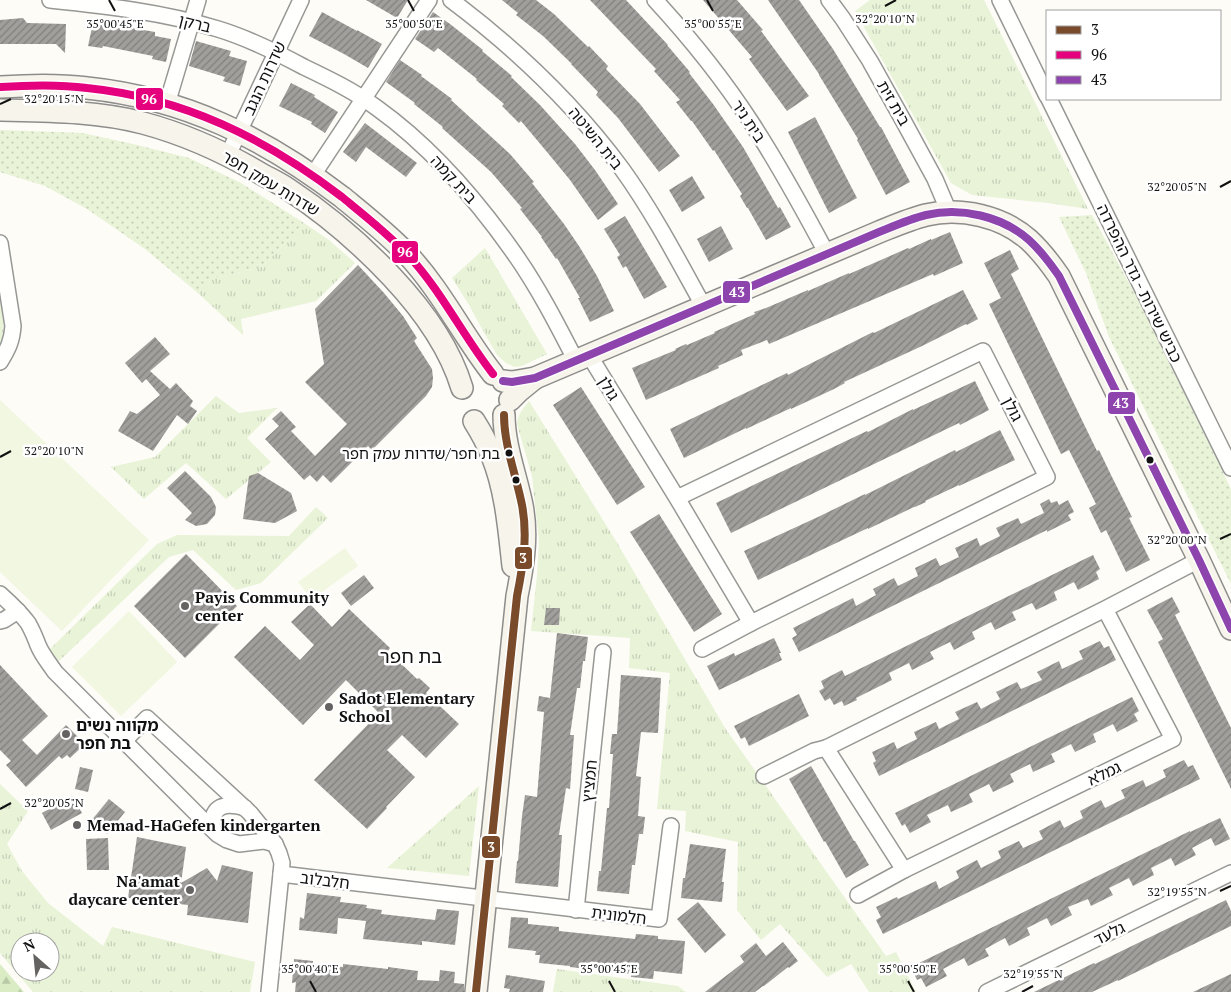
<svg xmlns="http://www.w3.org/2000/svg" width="1231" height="992" viewBox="0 0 1231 992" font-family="'PT Serif','Noto Sans Hebrew',serif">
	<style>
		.grass { fill: url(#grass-dots) }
		.forest { fill: url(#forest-firs) }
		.park { fill: url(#park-tufts); fill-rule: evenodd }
		.pitch { fill: #f1f7e0 }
		.building { fill: url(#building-hatch) }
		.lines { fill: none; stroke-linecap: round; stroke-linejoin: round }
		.street-casing { stroke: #979795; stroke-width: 18 }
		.secondary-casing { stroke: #8e8d8b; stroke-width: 24 }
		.street { stroke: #fffffe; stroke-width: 15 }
		.secondary { stroke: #f6f4eb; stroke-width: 21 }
		.bus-1-casing { stroke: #fff; stroke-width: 11 }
		.bus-2-casing { stroke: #fff; stroke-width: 11 }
		.bus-3-casing { stroke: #fff; stroke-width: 11 }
		.bus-1 { stroke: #7a4b2a; stroke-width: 8 }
		.bus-2 { stroke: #e5007d; stroke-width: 8 }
		.bus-3 { stroke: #8e44ad; stroke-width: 8 }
		.ticks { fill: none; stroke: #111; stroke-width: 2 }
		.bus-dot { fill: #111; stroke: #fff; stroke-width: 2 }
		.poi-dot { fill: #646362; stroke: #fff; stroke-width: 2 }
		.labels { text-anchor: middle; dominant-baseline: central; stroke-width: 5; stroke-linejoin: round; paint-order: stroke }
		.bus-label { font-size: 15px; fill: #111; stroke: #fff; text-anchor: end }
		.street-label { font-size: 16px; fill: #111; stroke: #fff }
		.poi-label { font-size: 16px; font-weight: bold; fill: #111; stroke: #fff; text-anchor: start }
		.quarter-label { font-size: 19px; fill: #111; stroke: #fff }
		.ticks-label { font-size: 12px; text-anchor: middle; fill: #111; stroke: #fff; stroke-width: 5; stroke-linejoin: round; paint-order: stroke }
		.line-badge { stroke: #fff; stroke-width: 2 }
		.badge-label { font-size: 14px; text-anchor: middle; font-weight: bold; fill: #fff }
	</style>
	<defs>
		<pattern id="grass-dots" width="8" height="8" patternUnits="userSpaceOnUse" patternTransform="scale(1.25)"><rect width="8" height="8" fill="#e8f3d7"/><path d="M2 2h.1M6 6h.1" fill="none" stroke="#c6cfb8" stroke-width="1.8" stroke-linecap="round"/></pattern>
		<pattern id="forest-firs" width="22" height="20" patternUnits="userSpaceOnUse" patternTransform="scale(1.25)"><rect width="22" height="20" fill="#d9ecc4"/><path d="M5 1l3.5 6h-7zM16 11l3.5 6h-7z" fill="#b9c9a7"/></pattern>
		<pattern id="park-tufts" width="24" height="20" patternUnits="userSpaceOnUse" patternTransform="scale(1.25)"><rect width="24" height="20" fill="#e8f3d7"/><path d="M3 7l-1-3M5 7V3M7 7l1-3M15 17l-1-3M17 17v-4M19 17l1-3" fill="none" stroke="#c6cfb8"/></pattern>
		<pattern id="building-hatch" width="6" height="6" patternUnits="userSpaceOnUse" patternTransform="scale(1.25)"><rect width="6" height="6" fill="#a19f9c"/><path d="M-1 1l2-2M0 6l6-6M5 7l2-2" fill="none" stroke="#82807e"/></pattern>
	</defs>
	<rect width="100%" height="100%" fill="#fdfcf7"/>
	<g class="grass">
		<path d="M 0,130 L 83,133 L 137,145 L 189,158 L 241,183 L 304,223 L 262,267 L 206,280 L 198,293 L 145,249 L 87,209 L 45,186 L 0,172 Z"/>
		<path d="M 1092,215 L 1137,298 L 1231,489 L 1231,584 L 1109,337 L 1086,273 L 1059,217 Z"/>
	</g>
	<path class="forest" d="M 0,964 L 24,992 L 0,992 Z"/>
	<g class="park">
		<path d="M 870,0 L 984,0 L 1088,209 L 1048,203 L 972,195 L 951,183 L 855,11 Z"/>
		<path d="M 304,223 L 329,240 L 355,263 L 316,301 L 241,319 L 243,335 L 198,293 L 206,280 L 262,267 Z"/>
		<path d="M 485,248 L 547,354 L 522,366 L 515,367 L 506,363 L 497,355 L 482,329 L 469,305 L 452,278 Z"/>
		<path d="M 0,300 L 3,321 L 4,333 L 0,349 Z"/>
		<path d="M 216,396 L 239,413 L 277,408 L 247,438 L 271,462 L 226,499 L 186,463 L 144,499 L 111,467 L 155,457 Z"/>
		<path d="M 529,401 L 616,541 L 725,728 L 886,956 L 896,952 L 916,992 L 869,992 L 851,964 L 827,977 L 780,924 L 761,940 L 737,910 L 738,842 L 685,831 L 686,811 L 657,809 L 670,673 L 629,668 L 630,638 L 531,631 L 537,575 L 539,541 L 532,476 L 517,424 C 518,414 523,408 529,401 Z"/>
		<path d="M 316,507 L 328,518 L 261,583 L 236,590 L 193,550 L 169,557 L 59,661 L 48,651 L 157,544 L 177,535 L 289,536 Z"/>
		<path d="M 0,784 L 28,811 L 7,844 L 22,871 L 48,903 L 103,946 L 112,927 L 255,962 L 250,992 L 33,992 L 0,953 ZM 20,942 L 50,942 L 50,972 L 20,972 Z"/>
		<path d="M 479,786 L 469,876 L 387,868 Z"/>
		<path d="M 557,969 L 678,986 L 686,992 L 553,992 Z"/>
	</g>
	<g class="pitch">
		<path d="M 0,400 L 149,540 L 62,631 L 0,572 Z"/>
		<path d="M 345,548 L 358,566 L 312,599 L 298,582 Z"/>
		<path d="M 129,611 L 177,662 L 121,716 L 72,667 Z"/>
	</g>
	<g class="building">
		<path d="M 366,0 L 408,0 L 397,18 Z"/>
		<path d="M 502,0 L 536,0 L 554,14 L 588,47 L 589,46 L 608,66 L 606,69 L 640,104 L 680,156 L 659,172 L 618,118 L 596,95 L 598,92 L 571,64 L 572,64 L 543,36 L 516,15 L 518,13 Z"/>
		<path d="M 590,0 L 626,0 L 668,45 L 667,45 L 690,72 L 689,73 L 713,104 L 743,147 L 778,208 L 780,207 L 791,227 L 766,240 L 748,208 L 747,208 L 740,196 L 742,194 L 714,150 L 713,151 L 692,121 L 691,121 L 676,102 L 680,100 L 654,71 L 656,69 Z"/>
		<path d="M 703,0 L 737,0 L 763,30 L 761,31 L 809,96 L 787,111 L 749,59 L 752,57 Z"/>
		<path d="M 768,0 L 799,0 L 833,49 L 880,127 L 881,127 L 910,182 L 886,195 L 857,140 L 858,139 L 819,75 L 819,74 Z"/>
		<path d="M 322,12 L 357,31 L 357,30 L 382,44 L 368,68 L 344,54 L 309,36 Z"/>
		<path d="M 433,12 L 450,24 L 483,50 L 482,51 L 512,76 L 511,77 L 540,105 L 575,144 L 595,170 L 618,204 L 598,220 L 570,180 L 547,152 L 521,121 L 519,123 L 502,106 L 504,104 L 476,80 L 477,79 L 438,48 L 434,52 L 415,39 Z"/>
		<path d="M 23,18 L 27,23 L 66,24 L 65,53 L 56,44 L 0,44 L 0,20 Z"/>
		<path d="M 93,23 L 109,26 L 109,24 L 155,32 L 155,36 L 171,39 L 166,62 L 152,59 L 153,56 L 103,46 L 102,48 L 88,46 Z"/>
		<path d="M 196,41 L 231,51 L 229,56 L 247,61 L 240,86 L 223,81 L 225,77 L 189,66 Z"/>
		<path d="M 400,60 L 422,75 L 421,76 L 452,99 L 451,100 L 510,154 L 534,182 L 532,183 L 564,224 L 579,246 L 597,276 L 614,311 L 590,322 L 578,298 L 580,298 L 557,258 L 556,259 L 541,237 L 542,237 L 520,209 L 522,208 L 491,172 L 442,128 L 443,127 L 414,104 L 415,103 L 386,82 Z"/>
		<path d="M 291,83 L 315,95 L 314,97 L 338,112 L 325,133 L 311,124 L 312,122 L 279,106 Z"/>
		<path d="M 815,117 L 857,198 L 829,213 L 788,132 Z"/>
		<path d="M 365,123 L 417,163 L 406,177 L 366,147 L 356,162 L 343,152 Z"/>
		<path d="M 692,176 L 705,198 L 682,212 L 669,190 Z"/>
		<path d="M 625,216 L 667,287 L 644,299 L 626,266 L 623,268 L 617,257 L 620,255 L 604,229 Z"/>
		<path d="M 721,226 L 733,249 L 709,262 L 697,239 Z"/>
		<path d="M 950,232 L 963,263 L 934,276 L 933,274 L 769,344 L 767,340 L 741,350 L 743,355 L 718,366 L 719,368 L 646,400 L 632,368 L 676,350 L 675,349 L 686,344 L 687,345 L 715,333 L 714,332 L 755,314 L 754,312 L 766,308 L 808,290 L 808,291 L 849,273 L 849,274 L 890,256 L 908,248 L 909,249 L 931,239 L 931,240 Z"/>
		<path d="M 1010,250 L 1019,269 L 1011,274 L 1097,451 L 1099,450 L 1112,477 L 1132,517 L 1129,518 L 1150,560 L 1126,572 L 1106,530 L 1101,533 L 1089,508 L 1096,504 L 1069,450 L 1061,454 L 989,304 L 1001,298 L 984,263 Z"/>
		<path d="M 358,265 L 384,293 L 403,316 L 417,338 L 414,341 L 432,369 L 433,378 L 432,387 L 426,396 L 372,450 L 368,446 L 331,483 L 323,475 L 317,482 L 310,475 L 304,480 L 265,439 L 279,426 L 272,419 L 281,411 L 296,427 L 291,431 L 315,456 L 347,424 L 305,382 L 324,364 L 315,309 Z"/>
		<path d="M 963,290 L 978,319 L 967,325 L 966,324 L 922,346 L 844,382 L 845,383 L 834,389 L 791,409 L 791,408 L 746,429 L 746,428 L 684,458 L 670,429 L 787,373 L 788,375 L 873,332 L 874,333 Z"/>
		<path d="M 155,337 L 170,354 L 150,371 L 170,389 L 176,383 L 193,401 L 190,406 L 197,411 L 188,424 L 177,415 L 153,451 L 118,431 L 130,411 L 137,414 L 160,395 L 146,379 L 142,383 L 125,363 Z"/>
		<path d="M 975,381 L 989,410 L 960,425 L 959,423 L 731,533 L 716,503 L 867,431 L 868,432 L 913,409 L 913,410 Z"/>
		<path d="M 581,387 L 645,487 L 617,505 L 553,405 Z"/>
		<path d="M 1000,430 L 1015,460 L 959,486 L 959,485 L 925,501 L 926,502 L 915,507 L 914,507 L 868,529 L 868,528 L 758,580 L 744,551 L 818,517 L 865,494 L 865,495 L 955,450 L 956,452 Z"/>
		<path d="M 185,471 L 211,497 L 216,507 L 215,515 L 207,524 L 196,526 L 185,520 L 192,513 L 167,488 Z"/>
		<path d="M 258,473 L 291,493 L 297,511 L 275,523 L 243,519 L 249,476 Z"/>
		<path d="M 1049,499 L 1051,503 L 1057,501 L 1059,505 L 1068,500 L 1074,512 L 1068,515 L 1071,520 L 1047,532 L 1047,530 L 992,557 L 799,652 L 792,638 L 797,635 L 793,628 L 853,598 L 856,606 L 876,595 L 873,589 L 894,578 L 898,586 L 918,576 L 915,568 L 936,558 L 940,566 L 959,557 L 955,548 L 977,538 L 980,546 L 1000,536 L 996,528 L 1018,518 L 1021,524 L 1044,513 L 1040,504 Z"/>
		<path d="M 659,514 L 722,614 L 694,632 L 630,532 Z"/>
		<path d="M 186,554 L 237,606 L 185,658 L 134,606 Z"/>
		<path d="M 1093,555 L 1100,569 L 1096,572 L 1099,579 L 1078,590 L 1074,582 L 1054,592 L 1057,600 L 1036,610 L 1032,603 L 1012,612 L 1016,620 L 995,630 L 991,622 L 972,632 L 975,639 L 954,650 L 950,642 L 930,652 L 934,659 L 912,670 L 909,663 L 889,673 L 892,680 L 856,698 L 857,700 L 844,706 L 842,701 L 834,705 L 830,698 L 825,701 L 819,691 L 824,688 L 821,681 L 842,670 L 845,676 Z"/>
		<path d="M 364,575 L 374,588 L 351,606 L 341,593 Z"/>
		<path d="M 1172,597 L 1180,612 L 1175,615 L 1231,728 L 1231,789 L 1158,642 L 1163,639 L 1147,610 Z"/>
		<path d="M 310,604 L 332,627 L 349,609 L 390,648 L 388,651 L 417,679 L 419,678 L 430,688 L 426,693 L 459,724 L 426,758 L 402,735 L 387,750 L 415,777 L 386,807 L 387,808 L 367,829 L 314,780 L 379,713 L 346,680 L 303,725 L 234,657 L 265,626 L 300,660 L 314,645 L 291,622 Z"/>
		<path d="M 546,608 L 560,608 L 559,625 L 544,625 Z"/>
		<path d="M 557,633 L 588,637 L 585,661 L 583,661 L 580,688 L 577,688 L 570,735 L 574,735 L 570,789 L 566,788 L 559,835 L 562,835 L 558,887 L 515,883 L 517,861 L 518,861 L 522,816 L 525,795 L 537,797 L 544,712 L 537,711 L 539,696 L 550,698 Z"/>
		<path d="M 774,638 L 781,653 L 779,653 L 782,660 L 719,690 L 707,666 L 734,653 L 735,656 Z"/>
		<path d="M 1100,641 L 1104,648 L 1109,646 L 1116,660 L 879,776 L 873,763 L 876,761 L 872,752 L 894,742 L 897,749 L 917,739 L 914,732 L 936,722 L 939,729 L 959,719 L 955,712 L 977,702 L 981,709 L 1000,699 L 996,692 L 1017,682 L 1021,689 L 1042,680 L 1037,672 L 1059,661 L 1062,669 L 1083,659 L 1079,651 Z"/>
		<path d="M 0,665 L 48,716 L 22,740 L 37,755 L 66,725 L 85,744 L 70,758 L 67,755 L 62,759 L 59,756 L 26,787 L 6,765 L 11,761 L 0,750 Z"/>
		<path d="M 621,675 L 661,678 L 658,733 L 641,732 L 636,776 L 641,777 L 638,816 L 645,817 L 643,834 L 639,834 L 635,865 L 632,865 L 629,894 L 597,891 L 599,871 L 601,871 L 607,808 L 609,808 L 613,754 L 610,754 L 612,734 L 617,734 Z"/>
		<path d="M 799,694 L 809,716 L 749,746 L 745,737 L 741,739 L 734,726 Z"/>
		<path d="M 1132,697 L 1139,711 L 1134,714 L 1138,721 L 1117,732 L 1113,724 L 1093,734 L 1096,742 L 1075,752 L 1071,744 L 1051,754 L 1055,762 L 1033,772 L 1030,764 L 1010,774 L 1014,782 L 993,792 L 989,784 L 969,794 L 973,802 L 951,812 L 948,805 L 927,815 L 931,822 L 910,833 L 905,824 L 902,826 L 895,813 Z"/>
		<path d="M 1184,760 L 1188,767 L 1193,765 L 1200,779 L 883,934 L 876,920 L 881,917 L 876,907 L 897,897 L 898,899 L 936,881 L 939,889 L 959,878 L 956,871 L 977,860 L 981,868 L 1001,858 L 998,851 L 1019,841 L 1023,848 L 1043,839 L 1039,831 L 1060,820 L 1064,828 L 1083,818 L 1080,811 L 1101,800 L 1105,808 L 1125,798 L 1121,790 L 1143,780 L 1146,787 L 1166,777 L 1163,770 Z"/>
		<path d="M 811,766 L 854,841 L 855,841 L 869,865 L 846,878 L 825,841 L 824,842 L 789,779 Z"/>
		<path d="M 80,767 L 93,770 L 88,792 L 75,789 Z"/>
		<path d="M 72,796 L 82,813 L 51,830 L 42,813 Z"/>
		<path d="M 109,799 L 125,812 L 107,834 L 91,821 Z"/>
		<path d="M 1220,818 L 1230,839 L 1215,846 L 1211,838 L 1192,848 L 1196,855 L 1175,866 L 1171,858 L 1151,868 L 1154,875 L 1133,886 L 1129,878 L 1109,888 L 1113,895 L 1091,906 L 1088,899 L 1068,907 L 1072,915 L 1051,926 L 1047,918 L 1027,928 L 1030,935 L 1009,946 L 1005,938 L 985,949 L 989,956 L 968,966 L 964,958 L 943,969 L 947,976 L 926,987 L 921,978 L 917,980 L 911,967 L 1190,831 L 1190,832 Z"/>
		<path d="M 137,837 L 186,847 L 181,883 L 207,868 L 217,881 L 222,865 L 253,872 L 248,923 L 187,915 L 188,905 L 128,898 Z"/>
		<path d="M 108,838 L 109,870 L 87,870 L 86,839 Z"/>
		<path d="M 690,844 L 726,849 L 722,882 L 724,882 L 722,902 L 681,898 L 683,878 L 685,878 Z"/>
		<path d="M 307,893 L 341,897 L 340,902 L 367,905 L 366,908 L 382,910 L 381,914 L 435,920 L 437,909 L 459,911 L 455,945 L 422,941 L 422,945 L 363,939 L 366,921 L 338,918 L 337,934 L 299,930 L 300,917 L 304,919 Z"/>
		<path d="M 1226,900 L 1231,911 L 1231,926 L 1118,981 L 1118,980 L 1092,992 L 1034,992 L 1094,963 L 1095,964 Z"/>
		<path d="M 698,902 L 726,935 L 705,953 L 677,919 Z"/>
		<path d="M 511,917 L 528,918 L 528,924 L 559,927 L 559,931 L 635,939 L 636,934 L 658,936 L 658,939 L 685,941 L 682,974 L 654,971 L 653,979 L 631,977 L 631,974 L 570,967 L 570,966 L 539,963 L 540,955 L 535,955 L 536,951 L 508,948 Z"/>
		<path d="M 783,942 L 798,961 L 789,968 L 788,967 L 764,986 L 763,986 L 755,992 L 705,992 L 744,962 L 740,956 L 756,943 L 766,956 Z"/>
		<path d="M 294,959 L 313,961 L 313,964 L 343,967 L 343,964 L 388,969 L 388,967 L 418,971 L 417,980 L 439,981 L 440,970 L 455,972 L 454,983 L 464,984 L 464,992 L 295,992 L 296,982 L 292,983 Z"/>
		<path d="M 1231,974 L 1231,992 L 1193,992 Z"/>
		<path d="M 506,975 L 545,981 L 543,992 L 509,992 L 510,989 L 504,988 Z"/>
	</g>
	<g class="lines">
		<defs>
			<g id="street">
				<path d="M 50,0 C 107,6 163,12 218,29 C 248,38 276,52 304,67 C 329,79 354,91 377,108 C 430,146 476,199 514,253 C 538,287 557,324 576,361"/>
				<path d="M 451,0 C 515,48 574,104 622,169 C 653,212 678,260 704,307"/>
				<path d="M 655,0 C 690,38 723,79 751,122 C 779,165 803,209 827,254"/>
				<path d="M 829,0 L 843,19 L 870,61 L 904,122 L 935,179 L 949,212"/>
				<path d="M 1000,0 L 1047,96"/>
				<path d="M 1049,99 L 1231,468"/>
				<path d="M 167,104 L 198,0"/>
				<path d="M 228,155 L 301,0"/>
				<path d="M 313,175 L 429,0"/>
				<path d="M 0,243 L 13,326 C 12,341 8,349 0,362"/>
				<path d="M 589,355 L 677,498 L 751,623 L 1047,477 L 983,351 L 677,498"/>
				<path d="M 0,594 C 10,603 20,612 28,623 C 32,630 35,637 38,645 C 42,655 49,663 55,672 L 217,834 L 227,840 L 239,844 L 264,841 L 275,844"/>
				<path d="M 1105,609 L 1173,739 L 904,870 L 826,748 L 1105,609 L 1199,560"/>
				<path d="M 0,621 L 4,620 L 18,611"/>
				<path d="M 702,649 L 751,623"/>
				<path d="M 124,741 L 147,718 L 250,813 L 275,844 L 279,853 L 282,863 L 281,874"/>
				<path d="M 764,776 L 814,751 L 826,748"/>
				<path d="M 212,829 C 211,805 225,802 245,808"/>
				<path d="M 858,895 L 904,870"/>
				<path d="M 576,910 L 603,652"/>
				<path d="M 269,992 L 281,874 L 659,919 L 671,826"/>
				<path d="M 987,992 L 1231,873"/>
			</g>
			<g id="secondary">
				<path d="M 0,87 C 29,85 58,84 87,88 C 184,98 265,138 342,197 C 364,215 387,233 407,254 C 441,290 463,336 493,374"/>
				<path d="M 0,110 C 47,111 97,111 143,123 C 184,134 222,151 258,172 C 268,178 278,182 288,189 C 326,214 360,243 392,277 C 422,309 449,345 462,388"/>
				<path d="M 503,381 L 512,382 L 535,378 L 879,232 C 894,226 910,219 926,215 C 961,207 1002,216 1029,240 C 1041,251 1050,263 1059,276 L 1199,560 L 1231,629"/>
				<path d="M 510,400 L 519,391 L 535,378"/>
				<path d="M 474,421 C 481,432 487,443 492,456 C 506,490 509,530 513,566"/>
				<path d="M 476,992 L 517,596 C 523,566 528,536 522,505 C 516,475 504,445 504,415"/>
			</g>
		</defs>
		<use href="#street" class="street-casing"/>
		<use href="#secondary" class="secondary-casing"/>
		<use href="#street" class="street"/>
		<use href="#secondary" class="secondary"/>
		<defs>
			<path id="bus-1" d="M 476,992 L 517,596 C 523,566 528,536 522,505 C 516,475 504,445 504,415"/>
			<path id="bus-2" d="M 0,87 C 29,85 58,84 87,88 C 184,98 265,138 342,197 C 364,215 387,233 407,254 C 441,290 463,336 493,374"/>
			<path id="bus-3" d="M 503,381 L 512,382 L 535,378 L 879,232 C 894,226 910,219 926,215 C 961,207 1002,216 1029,240 C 1041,251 1050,263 1059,276 L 1199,560 L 1231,629"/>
		</defs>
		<use href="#bus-1" class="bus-1-casing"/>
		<use href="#bus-2" class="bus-2-casing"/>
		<use href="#bus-3" class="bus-3-casing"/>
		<use href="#bus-1" class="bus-1"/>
		<use href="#bus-2" class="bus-2"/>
		<use href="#bus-3" class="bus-3"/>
	</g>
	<path class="ticks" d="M 109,0 L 115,11M 408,0 L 414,11M 707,0 L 713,11M 885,6 L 896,0M 0,104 L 11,99M 1220,187 L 1231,181M 0,457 L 11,451M 1220,539 L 1231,534M 0,809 L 11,803M 1220,891 L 1231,886M 310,981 L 316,992M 609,981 L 615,992M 908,981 L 914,992M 1022,992 L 1033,986"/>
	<g class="bus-dot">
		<circle cx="509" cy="453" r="4.5"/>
		<circle cx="1150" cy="460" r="4.5"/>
		<circle cx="516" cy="480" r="4.5"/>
	</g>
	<g class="poi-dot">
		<circle cx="185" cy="606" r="5"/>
		<circle cx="329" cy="707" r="5"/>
		<circle cx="66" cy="734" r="5"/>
		<circle cx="77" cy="825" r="5"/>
		<circle cx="190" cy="890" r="5"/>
	</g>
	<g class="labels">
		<g class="bus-label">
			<text x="500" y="453">בת חפר/שדרות עמק חפר</text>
		</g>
		<g class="street-label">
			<text transform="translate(195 23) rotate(14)">ברקן</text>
			<text transform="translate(264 78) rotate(-65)">שדרות הנגב</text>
			<text transform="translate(894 103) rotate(60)">בית זית</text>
			<text transform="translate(749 121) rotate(56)">בית ניר</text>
			<text transform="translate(596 138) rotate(51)">בית השיטה</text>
			<text transform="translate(454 179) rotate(47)">בית קמה</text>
			<text transform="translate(271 183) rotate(31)">שדרות עמק חפר</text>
			<text transform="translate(1140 283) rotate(64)">כביש שירות - גדר ההפרדה</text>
			<text transform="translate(609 388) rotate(58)">גולן</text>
			<text transform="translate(1013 409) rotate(63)">גולן</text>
			<text transform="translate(1104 773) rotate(-26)">גמלא</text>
			<text transform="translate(589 781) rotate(-84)">חמציץ</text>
			<text transform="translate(325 880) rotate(7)">חלבלוב</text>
			<text transform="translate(619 915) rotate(7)">חלמונית</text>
			<text transform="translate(1109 933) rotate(-26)">גלעד</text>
		</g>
		<g class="poi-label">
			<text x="195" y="597">Payis Community<tspan x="195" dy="18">center</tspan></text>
			<text x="339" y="698">Sadot Elementary<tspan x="339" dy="18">School</tspan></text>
			<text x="76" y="725">מקווה נשים<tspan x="76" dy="18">בת חפר</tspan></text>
			<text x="87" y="825">Memad-HaGefen kindergarten</text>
			<text x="180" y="881" text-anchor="end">Na'amat<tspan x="180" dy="18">daycare center</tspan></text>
		</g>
		<g class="quarter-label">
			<text x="411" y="655">בת חפר</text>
		</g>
	</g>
	<g class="ticks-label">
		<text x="885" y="23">32°20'10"N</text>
		<text x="115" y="28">35°00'45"E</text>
		<text x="414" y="28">35°00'50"E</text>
		<text x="713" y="28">35°00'55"E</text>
		<text x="54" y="103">32°20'15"N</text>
		<text x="1177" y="191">32°20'05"N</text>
		<text x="54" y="455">32°20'10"N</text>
		<text x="1177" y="544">32°20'00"N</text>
		<text x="54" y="807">32°20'05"N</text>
		<text x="1177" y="896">32°19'55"N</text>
		<text x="310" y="973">35°00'40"E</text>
		<text x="609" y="973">35°00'45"E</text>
		<text x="908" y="973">35°00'50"E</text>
		<text x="1033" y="978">32°19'55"N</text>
	</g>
	<g class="line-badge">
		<rect x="135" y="87" width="29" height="24" rx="5" fill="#e5007d"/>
		<rect x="391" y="240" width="28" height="24" rx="5" fill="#e5007d"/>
		<rect x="722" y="280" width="29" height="24" rx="5" fill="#8e44ad"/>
		<rect x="1107" y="391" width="29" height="24" rx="5" fill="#8e44ad"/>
		<rect x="514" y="546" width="19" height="24" rx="5" fill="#7a4b2a"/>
		<rect x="481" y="835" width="20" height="24" rx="5" fill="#7a4b2a"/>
	</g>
	<g class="badge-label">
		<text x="149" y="104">96</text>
		<text x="405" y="257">96</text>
		<text x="737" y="297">43</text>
		<text x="1121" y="408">43</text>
		<text x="523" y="563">3</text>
		<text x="491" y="852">3</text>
	</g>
	<rect x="1046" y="10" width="175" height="90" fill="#ffffff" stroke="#a0a0a0"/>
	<rect x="1056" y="26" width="25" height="8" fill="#7a4b2a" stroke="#a0a0a0"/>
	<text x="1091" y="35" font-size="15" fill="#111111">3</text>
	<rect x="1056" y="51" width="25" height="8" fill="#e5007d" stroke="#a0a0a0"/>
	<text x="1091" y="60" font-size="15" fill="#111111">96</text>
	<rect x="1056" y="76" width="25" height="8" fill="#8e44ad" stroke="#a0a0a0"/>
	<text x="1091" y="85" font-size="15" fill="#111111">43</text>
	<g transform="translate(35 957) rotate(333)"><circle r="24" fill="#ffffff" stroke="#a0a0a0"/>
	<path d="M0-4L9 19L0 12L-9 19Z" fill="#646362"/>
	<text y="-8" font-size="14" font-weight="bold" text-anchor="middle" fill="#111111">N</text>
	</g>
</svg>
